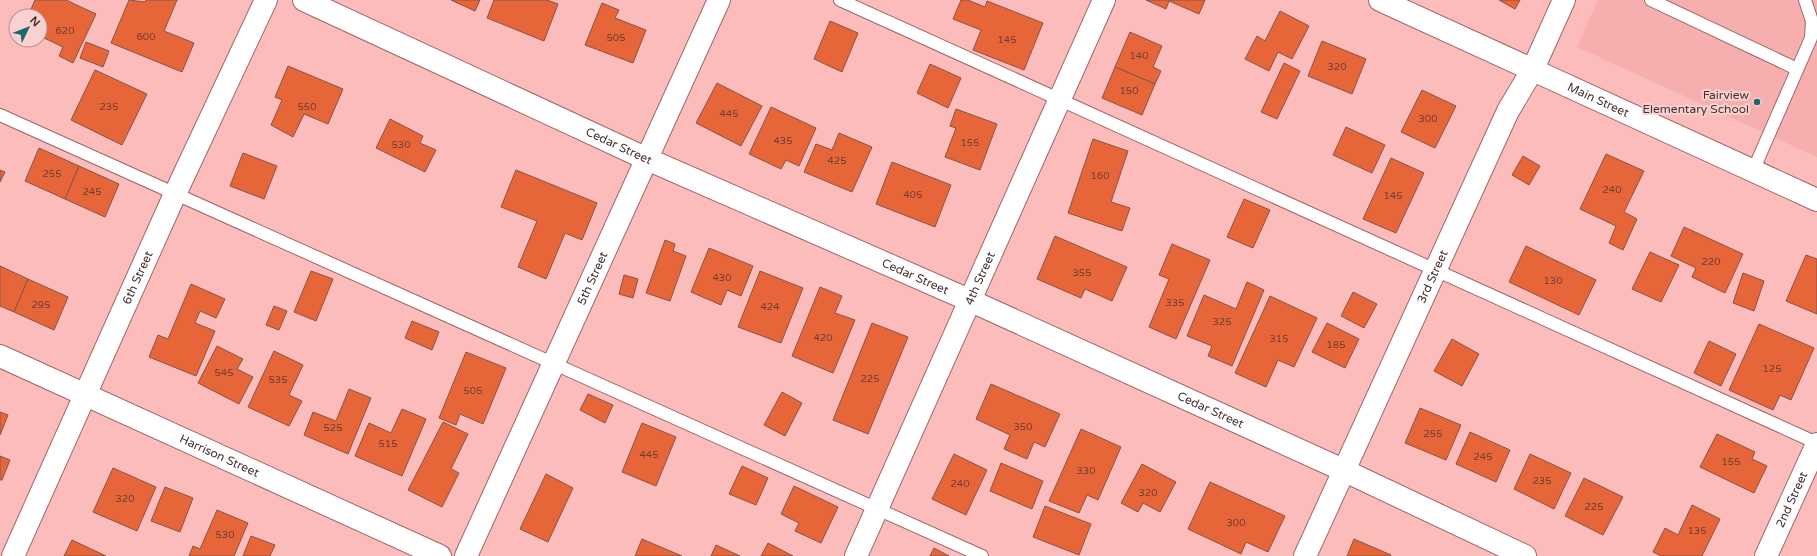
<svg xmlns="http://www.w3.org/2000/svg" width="1817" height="556" viewBox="0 0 1817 556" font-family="'Varela Round',sans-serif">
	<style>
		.built { fill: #f6aeaf }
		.building { fill: #e6663a; stroke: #885342 }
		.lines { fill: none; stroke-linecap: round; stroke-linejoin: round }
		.service-casing { stroke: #a06667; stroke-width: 14 }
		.minor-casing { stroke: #a06667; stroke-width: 24 }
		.service { stroke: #fff; stroke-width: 12 }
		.minor { stroke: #fff; stroke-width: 22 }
		.poi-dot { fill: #1c696c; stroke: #f9d1d1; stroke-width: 1.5 }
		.labels { text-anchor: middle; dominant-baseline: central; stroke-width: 4; stroke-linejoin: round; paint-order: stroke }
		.number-label { font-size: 10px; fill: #703d32 }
		.poi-label { font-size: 12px; fill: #492f30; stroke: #f9d1d1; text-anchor: end }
		.street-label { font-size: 12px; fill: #492f30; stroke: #f9d1d1 }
	</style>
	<rect width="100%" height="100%" fill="#fdbcbc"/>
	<path class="built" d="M 1598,0 L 1817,0 L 1817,157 L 1577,47 Z"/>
	<g class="building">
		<path d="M 35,0 L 66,0 L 96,14 L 73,63 L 59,56 L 63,47 L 40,36 L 43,27 L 40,26 L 40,16 L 28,16 Z"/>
		<path d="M 129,0 L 145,2 L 146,0 L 177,0 L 164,31 L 194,43 L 182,72 L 111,43 Z"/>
		<path d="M 451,0 L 480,0 L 475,11 Z"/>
		<path d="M 494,0 L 547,0 L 558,4 L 544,41 L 487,18 Z"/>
		<path d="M 961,0 L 968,0 L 985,7 L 987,1 L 1043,23 L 1024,70 L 973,50 L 981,30 L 953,19 Z"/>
		<path d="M 1146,0 L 1205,0 L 1199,14 L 1169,1 L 1166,9 Z"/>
		<path d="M 1499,0 L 1520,0 L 1515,9 Z"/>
		<path d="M 602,3 L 619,10 L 615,18 L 646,30 L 633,63 L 585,45 Z"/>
		<path d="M 1280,11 L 1309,26 L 1292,59 L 1278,52 L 1269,71 L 1245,59 L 1257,36 L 1265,41 Z"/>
		<path d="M 830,21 L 858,33 L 842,72 L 814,59 Z"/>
		<path d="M 1130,32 L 1162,46 L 1153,67 L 1161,71 L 1155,84 L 1115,67 Z"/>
		<path d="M 1322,41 L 1366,59 L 1352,94 L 1308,76 Z"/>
		<path d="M 86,42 L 109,51 L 103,67 L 80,58 Z"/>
		<path d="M 1284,63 L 1300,71 L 1277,119 L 1261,112 Z"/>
		<path d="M 930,64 L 961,78 L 948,108 L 917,93 Z"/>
		<path d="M 288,66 L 343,89 L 328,124 L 304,114 L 293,137 L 271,125 L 282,100 L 275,97 Z"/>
		<path d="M 1115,67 L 1155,84 L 1142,115 L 1102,98 Z"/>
		<path d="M 95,70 L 147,94 L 122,145 L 71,120 Z"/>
		<path d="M 717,83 L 762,106 L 741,146 L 696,123 Z"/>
		<path d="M 1422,90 L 1456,106 L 1435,148 L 1401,132 Z"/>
		<path d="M 771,107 L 816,128 L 799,166 L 786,160 L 781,169 L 749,154 Z"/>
		<path d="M 956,109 L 997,124 L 980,170 L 945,157 L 956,128 L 950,126 Z"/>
		<path d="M 390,119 L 423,136 L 420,143 L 436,150 L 425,172 L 376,148 Z"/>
		<path d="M 1346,127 L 1385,145 L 1372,173 L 1333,155 Z"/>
		<path d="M 839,133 L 872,147 L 852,192 L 804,172 L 816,144 L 832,150 Z"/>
		<path d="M 1093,139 L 1128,151 L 1111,202 L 1130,208 L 1122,231 L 1068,213 Z"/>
		<path d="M 39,148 L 79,166 L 65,199 L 25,181 Z"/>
		<path d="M 243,153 L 277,166 L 264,199 L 230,186 Z"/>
		<path d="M 1606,154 L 1644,171 L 1624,212 L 1637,219 L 1623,250 L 1609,243 L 1616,226 L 1580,209 Z"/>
		<path d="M 1523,156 L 1540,166 L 1529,185 L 1512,175 Z"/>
		<path d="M 1391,158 L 1424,173 L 1396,233 L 1363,219 Z"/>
		<path d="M 892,162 L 951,185 L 935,227 L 876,204 Z"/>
		<path d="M 79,166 L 119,184 L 105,217 L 65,199 Z"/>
		<path d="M 0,170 L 5,172 L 0,182 Z"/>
		<path d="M 516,170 L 597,203 L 582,240 L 565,233 L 546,279 L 518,267 L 537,221 L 501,207 Z"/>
		<path d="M 1244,199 L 1270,210 L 1253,248 L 1227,237 Z"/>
		<path d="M 1684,227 L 1743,254 L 1725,293 L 1692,277 L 1696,268 L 1671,256 Z"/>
		<path d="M 1055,236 L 1127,267 L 1112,301 L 1085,289 L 1081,298 L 1037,279 Z"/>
		<path d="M 665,240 L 675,244 L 673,251 L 686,256 L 670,301 L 646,293 Z"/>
		<path d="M 1172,244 L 1210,260 L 1176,339 L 1149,327 L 1169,279 L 1159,275 Z"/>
		<path d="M 1526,246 L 1596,280 L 1579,315 L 1509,282 Z"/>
		<path d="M 709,248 L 753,266 L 741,296 L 727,290 L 721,305 L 691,292 Z"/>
		<path d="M 1650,252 L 1679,265 L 1661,302 L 1632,289 Z"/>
		<path d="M 1806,255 L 1817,259 L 1817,314 L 1786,301 Z"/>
		<path d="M 0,266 L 28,279 L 14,312 L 0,306 Z"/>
		<path d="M 311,271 L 333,279 L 316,321 L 294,312 Z"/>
		<path d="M 760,271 L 803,288 L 781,343 L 738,327 Z"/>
		<path d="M 1743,273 L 1764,281 L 1754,311 L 1733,303 Z"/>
		<path d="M 624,275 L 638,279 L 633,298 L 619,294 Z"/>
		<path d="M 28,279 L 68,297 L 54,330 L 14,312 Z"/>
		<path d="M 1247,282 L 1264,290 L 1232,366 L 1208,356 L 1212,346 L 1187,336 L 1204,295 L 1236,309 Z"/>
		<path d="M 191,284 L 225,299 L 216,318 L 200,311 L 195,323 L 215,331 L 196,376 L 149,357 L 158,335 L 168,339 Z"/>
		<path d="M 820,287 L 842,296 L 835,313 L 855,320 L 833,373 L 792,356 Z"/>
		<path d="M 1353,292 L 1377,304 L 1364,328 L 1341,316 Z"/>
		<path d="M 1270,296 L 1317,318 L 1294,367 L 1278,360 L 1266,387 L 1235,373 Z"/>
		<path d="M 274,306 L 287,311 L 279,330 L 266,325 Z"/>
		<path d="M 412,321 L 439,332 L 432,350 L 405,338 Z"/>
		<path d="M 872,323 L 908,337 L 868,434 L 833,420 Z"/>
		<path d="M 1327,323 L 1359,339 L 1345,368 L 1312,352 Z"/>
		<path d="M 1759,324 L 1814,348 L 1791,400 L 1780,395 L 1773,410 L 1729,390 Z"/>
		<path d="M 1452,339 L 1479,354 L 1462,386 L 1434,371 Z"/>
		<path d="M 1709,341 L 1736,354 L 1721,386 L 1694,373 Z"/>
		<path d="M 217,346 L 243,359 L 237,369 L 253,377 L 239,404 L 198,383 Z"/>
		<path d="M 274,351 L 303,365 L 289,395 L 302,401 L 289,426 L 248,407 Z"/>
		<path d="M 466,352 L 506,368 L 483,424 L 460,414 L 456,425 L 439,418 Z"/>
		<path d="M 991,384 L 1060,414 L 1045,447 L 1034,442 L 1027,459 L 1004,449 L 1010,435 L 976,419 Z"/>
		<path d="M 349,389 L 371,398 L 348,454 L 304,435 L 313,412 L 336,421 Z"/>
		<path d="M 782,392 L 802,403 L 785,436 L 764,425 Z"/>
		<path d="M 588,394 L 613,405 L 605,423 L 580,410 Z"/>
		<path d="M 1420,408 L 1461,425 L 1446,460 L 1405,443 Z"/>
		<path d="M 402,409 L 426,419 L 402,476 L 355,456 L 369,423 L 391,433 Z"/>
		<path d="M 0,412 L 8,415 L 0,435 Z"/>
		<path d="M 443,422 L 468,434 L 451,469 L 459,473 L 442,507 L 408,490 Z"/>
		<path d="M 642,423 L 676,437 L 656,486 L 622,472 Z"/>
		<path d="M 1081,429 L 1121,447 L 1098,500 L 1087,495 L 1079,513 L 1049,501 Z"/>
		<path d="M 1470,432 L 1510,450 L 1496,482 L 1456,464 Z"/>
		<path d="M 1717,434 L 1755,452 L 1752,459 L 1767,466 L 1754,493 L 1700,467 Z"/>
		<path d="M 954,454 L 987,470 L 966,515 L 932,499 Z"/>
		<path d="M 1530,454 L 1571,473 L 1554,509 L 1514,489 Z"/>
		<path d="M 0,456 L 10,460 L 2,480 L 0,480 Z"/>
		<path d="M 1001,463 L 1043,481 L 1032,509 L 990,491 Z"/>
		<path d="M 1142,464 L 1176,482 L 1160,512 L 1143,503 L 1138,512 L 1121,503 Z"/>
		<path d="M 742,466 L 768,478 L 756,505 L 729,494 Z"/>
		<path d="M 113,468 L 156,487 L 137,531 L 93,512 Z"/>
		<path d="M 546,474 L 573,488 L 548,542 L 520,529 Z"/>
		<path d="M 1584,478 L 1623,497 L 1603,535 L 1565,516 Z"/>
		<path d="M 1210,482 L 1285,516 L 1268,552 L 1246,542 L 1241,554 L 1188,529 Z"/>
		<path d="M 794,486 L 838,507 L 821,543 L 795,531 L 799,523 L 781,514 Z"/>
		<path d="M 165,487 L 193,498 L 180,532 L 151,521 Z"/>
		<path d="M 1692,505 L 1720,519 L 1702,556 L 1661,556 L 1653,552 L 1665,528 L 1678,535 Z"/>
		<path d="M 1045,506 L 1091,524 L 1079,555 L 1033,537 Z"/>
		<path d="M 217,510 L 248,523 L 234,556 L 189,556 L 193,546 L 200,549 Z"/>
		<path d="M 251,536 L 275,545 L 270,556 L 243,556 Z"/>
		<path d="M 642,539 L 682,556 L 635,556 Z"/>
		<path d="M 1354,539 L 1391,555 L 1390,556 L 1347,556 Z"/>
		<path d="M 72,540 L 106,556 L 64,556 Z"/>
		<path d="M 768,543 L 793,556 L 761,556 Z"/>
		<path d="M 716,545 L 740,556 L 711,556 Z"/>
		<path d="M 934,548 L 949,556 L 930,556 Z"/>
	</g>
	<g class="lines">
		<defs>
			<g id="service">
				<path d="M 840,0 L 1817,443"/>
				<path d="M 1651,0 L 1797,69"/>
				<path d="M 0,115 L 982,556"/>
				<path d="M 1753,171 L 1811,38 L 1812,21 L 1805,0"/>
			</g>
			<g id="minor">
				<path id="s1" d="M 304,0 L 647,159 L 969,300 L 1343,470 L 1525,556"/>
				<path id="s2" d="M 1380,0 L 1817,200"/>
				<path id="s3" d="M 0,356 L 440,556"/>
				<path id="s4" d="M 13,556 L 175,194 L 266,0"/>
				<path id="s5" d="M 466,556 L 719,0"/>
				<path id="s6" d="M 856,556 L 1104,0"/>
				<path id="s7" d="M 1305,556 L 1508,111 L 1533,69 L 1564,0"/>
				<path id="s8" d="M 1766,556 L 1817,444"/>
			</g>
		</defs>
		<use href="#service" class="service-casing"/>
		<use href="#minor" class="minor-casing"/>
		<use href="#service" class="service"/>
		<use href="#minor" class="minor"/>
	</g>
	<circle class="poi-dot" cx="1757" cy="102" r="4"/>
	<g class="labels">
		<g class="number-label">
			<text x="65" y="31">620</text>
			<text x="146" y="37">600</text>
			<text x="616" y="38">505</text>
			<text x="1007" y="40">145</text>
			<text x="1139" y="56">140</text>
			<text x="1337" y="67">320</text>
			<text x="1129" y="91">150</text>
			<text x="109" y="107">235</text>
			<text x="307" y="107">550</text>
			<text x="729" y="114">445</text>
			<text x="1428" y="119">300</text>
			<text x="783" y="141">435</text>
			<text x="970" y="143">155</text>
			<text x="401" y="145">530</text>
			<text x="837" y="161">425</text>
			<text x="52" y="174">255</text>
			<text x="1100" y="176">160</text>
			<text x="1612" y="190">240</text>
			<text x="92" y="192">245</text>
			<text x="913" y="195">405</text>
			<text x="1393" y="196">145</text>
			<text x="1711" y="262">220</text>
			<text x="1082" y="273">355</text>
			<text x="722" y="278">430</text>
			<text x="1553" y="281">130</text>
			<text x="1175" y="303">335</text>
			<text x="41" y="305">295</text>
			<text x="770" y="307">424</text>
			<text x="1222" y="322">325</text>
			<text x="823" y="338">420</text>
			<text x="1279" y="339">315</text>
			<text x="1336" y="345">185</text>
			<text x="1772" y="369">125</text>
			<text x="224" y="373">545</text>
			<text x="870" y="379">225</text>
			<text x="278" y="380">535</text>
			<text x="473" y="391">505</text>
			<text x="1023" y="427">350</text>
			<text x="333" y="428">525</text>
			<text x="1433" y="434">255</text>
			<text x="388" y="444">515</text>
			<text x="649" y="455">445</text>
			<text x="1483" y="457">245</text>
			<text x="1731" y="462">155</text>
			<text x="1086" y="471">330</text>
			<text x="1542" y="481">235</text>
			<text x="960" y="484">240</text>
			<text x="1148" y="493">320</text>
			<text x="125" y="499">320</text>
			<text x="1594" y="507">225</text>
			<text x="1236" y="523">300</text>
			<text x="1697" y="531">135</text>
			<text x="225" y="535">530</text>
		</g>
		<g class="poi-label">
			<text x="1749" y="95">Fairview<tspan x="1749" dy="14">Elementary School</tspan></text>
		</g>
		<g class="street-label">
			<text stroke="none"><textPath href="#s2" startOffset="240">Main Street</textPath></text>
			<text stroke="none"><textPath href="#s1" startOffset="347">Cedar Street</textPath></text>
			<text stroke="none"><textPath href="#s1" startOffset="671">Cedar Street</textPath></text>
			<text stroke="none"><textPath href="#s4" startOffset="305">6th Street</textPath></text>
			<text stroke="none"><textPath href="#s7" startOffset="307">3rd Street</textPath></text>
			<text stroke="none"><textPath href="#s5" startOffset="305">5th Street</textPath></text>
			<text stroke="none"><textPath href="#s6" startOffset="304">4th Street</textPath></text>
			<text stroke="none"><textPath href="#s1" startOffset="995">Cedar Street</textPath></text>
			<text stroke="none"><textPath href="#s3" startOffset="241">Harrison Street</textPath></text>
			<text stroke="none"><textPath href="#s8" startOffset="62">2nd Street</textPath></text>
		</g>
	</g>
	<g transform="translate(28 28) rotate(47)"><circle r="19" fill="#f9d1d1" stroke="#b39091"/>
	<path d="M0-3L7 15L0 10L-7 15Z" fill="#1c696c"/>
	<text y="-6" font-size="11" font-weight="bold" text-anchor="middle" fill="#492f30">N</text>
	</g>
</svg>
